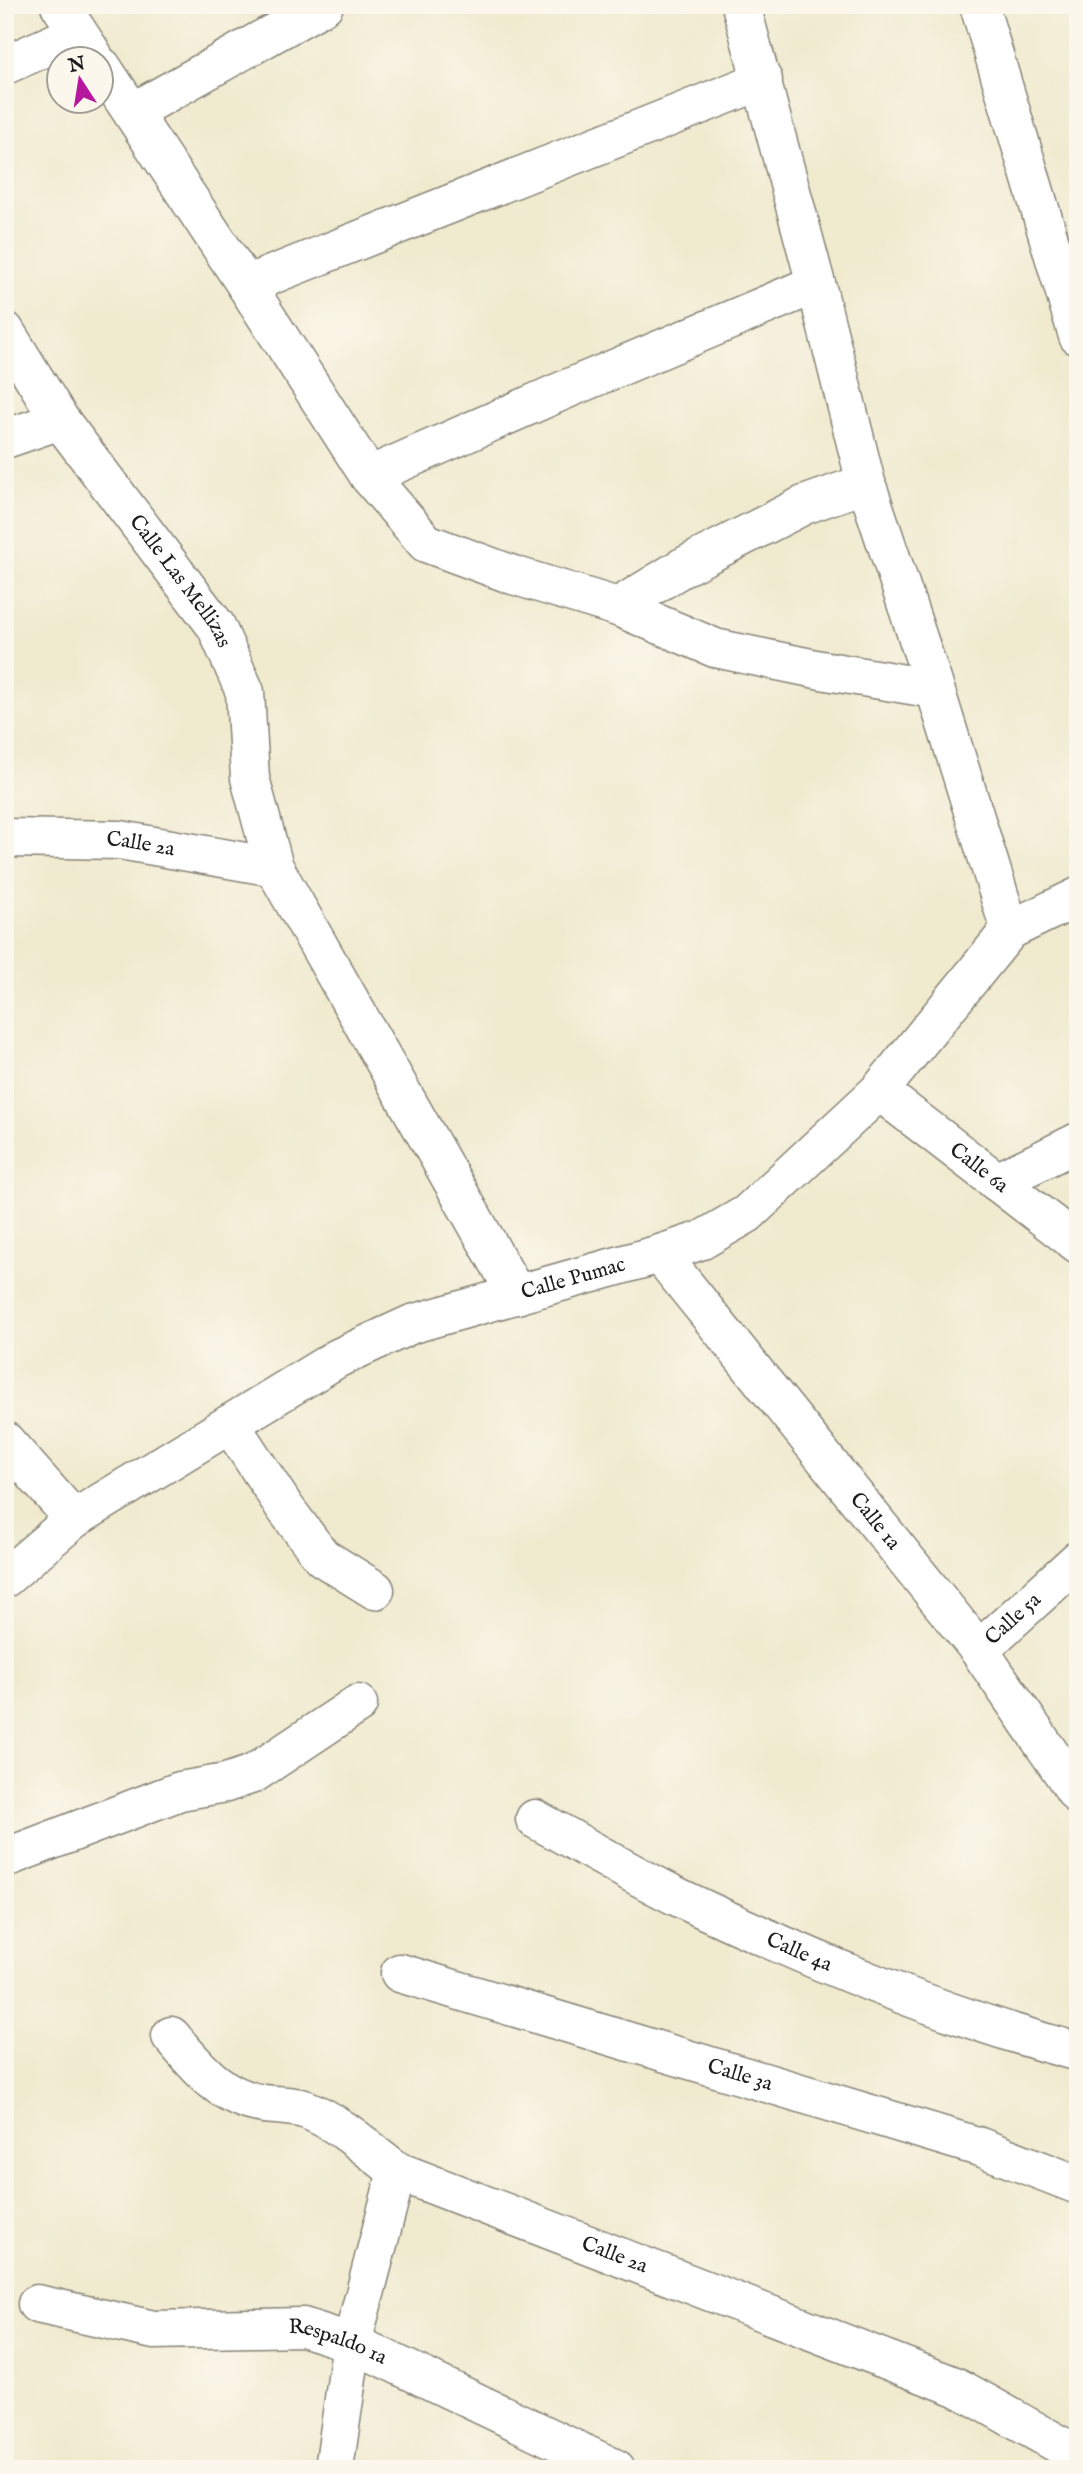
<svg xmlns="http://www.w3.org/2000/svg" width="1083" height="2474" viewBox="0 0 1083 2474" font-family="'IM FELL English',serif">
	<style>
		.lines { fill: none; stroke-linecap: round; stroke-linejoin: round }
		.minor-casing { stroke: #868376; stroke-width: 41 }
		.minor { stroke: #fff; stroke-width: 38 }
		.labels { text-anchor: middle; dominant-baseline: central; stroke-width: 5; stroke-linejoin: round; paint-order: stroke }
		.street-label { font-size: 21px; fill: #1c1c1c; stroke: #fbf7ec }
	</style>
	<rect width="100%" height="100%" fill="#fbf7ec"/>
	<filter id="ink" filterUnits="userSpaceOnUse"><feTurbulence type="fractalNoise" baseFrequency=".0143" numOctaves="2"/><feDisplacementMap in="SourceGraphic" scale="14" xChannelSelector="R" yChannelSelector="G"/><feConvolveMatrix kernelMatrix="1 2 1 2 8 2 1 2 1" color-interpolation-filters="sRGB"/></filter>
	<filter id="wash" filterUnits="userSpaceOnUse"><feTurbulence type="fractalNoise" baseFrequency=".00686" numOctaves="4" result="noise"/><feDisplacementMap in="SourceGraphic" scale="28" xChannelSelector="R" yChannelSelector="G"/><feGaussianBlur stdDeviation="1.57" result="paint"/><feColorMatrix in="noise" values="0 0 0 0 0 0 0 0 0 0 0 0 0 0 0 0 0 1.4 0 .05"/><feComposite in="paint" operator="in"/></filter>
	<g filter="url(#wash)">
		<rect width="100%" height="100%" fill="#f0eacf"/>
	</g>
	<g filter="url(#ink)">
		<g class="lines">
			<defs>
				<g id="minor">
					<path d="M 60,5 L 93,55"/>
					<path d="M 741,5 L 816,284 L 866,483 L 935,689 L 1010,930"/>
					<path d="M 979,5 L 1078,336"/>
					<path d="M 5,65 L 78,33"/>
					<path d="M 102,67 L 246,285 L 369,476 L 426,543 L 513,575 L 618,607 L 683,567 L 804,505 L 866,483"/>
					<path d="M 133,112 L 324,5"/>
					<path d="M 246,285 L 763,80"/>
					<path id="s1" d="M 5,331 L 60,420 L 216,626 L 245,692 L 250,778 L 274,867 L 517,1295"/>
					<path d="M 5,439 L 60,420"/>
					<path d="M 369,476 L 569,388 L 816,284"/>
					<path d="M 618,607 L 715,648 L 821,670 L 935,689"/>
					<path id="s2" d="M 5,838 L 120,840 L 274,867"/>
					<path id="s3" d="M 879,1091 L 1078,1244"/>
					<path d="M 997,1182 L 1078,1142"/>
					<path id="s4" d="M 660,1254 L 979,1650 L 1078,1795"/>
					<path d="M 230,1424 L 285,1508 L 322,1557 L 375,1590"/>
					<path d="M 5,1441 L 74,1519"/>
					<path id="s5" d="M 5,1578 L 74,1519 L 338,1358 L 412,1324 L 660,1254 L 702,1240 L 747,1214 L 879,1091 L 1010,930 L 1078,897"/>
					<path id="s6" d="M 979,1650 L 1078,1560"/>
					<path id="s7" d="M 535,1819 C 583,1845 631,1874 680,1898 C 808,1959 941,2015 1078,2052"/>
					<path d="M 5,1858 L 180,1791 L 226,1783 L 253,1774 L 358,1704"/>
					<path id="s8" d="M 400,1973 L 980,2147 L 1078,2185"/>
					<path id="s9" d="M 171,2036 C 197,2067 221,2098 264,2104 C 279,2106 293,2105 307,2110 C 340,2123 369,2150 397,2171 L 957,2387 L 1078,2455"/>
					<path id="s10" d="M 37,2304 L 154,2330 L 303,2327 L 352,2343 L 616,2469"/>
					<path d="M 334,2469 L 352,2343 L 397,2171"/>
				</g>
			</defs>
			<use href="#minor" class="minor-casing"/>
			<use href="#minor" class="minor"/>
		</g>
	</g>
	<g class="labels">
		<g class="street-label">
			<text stroke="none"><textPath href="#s1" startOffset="306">Calle Las Mellizas</textPath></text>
			<text stroke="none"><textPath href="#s2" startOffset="136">Calle 2a</textPath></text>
			<text stroke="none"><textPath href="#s3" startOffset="126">Calle 6a</textPath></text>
			<text stroke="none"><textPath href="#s5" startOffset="649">Calle Pumac</textPath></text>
			<text stroke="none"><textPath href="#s4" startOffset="343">Calle 1a</textPath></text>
			<text stroke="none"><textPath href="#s6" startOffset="46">Calle 5a</textPath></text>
			<text stroke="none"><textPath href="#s7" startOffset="296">Calle 4a</textPath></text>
			<text stroke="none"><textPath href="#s8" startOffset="355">Calle 3a</textPath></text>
			<text stroke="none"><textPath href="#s9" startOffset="504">Calle 2a</textPath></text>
			<text stroke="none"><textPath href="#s10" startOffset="306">Respaldo 1a</textPath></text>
		</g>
	</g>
	<rect width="1083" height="2474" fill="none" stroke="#fbf7ec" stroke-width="28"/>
	<g transform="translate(80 80) rotate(348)"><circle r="33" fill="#fbf7ec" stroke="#a29f99" stroke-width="2"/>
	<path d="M0-5L12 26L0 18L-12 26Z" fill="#b5179e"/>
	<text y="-10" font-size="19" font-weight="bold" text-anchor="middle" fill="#1c1c1c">N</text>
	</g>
</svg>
